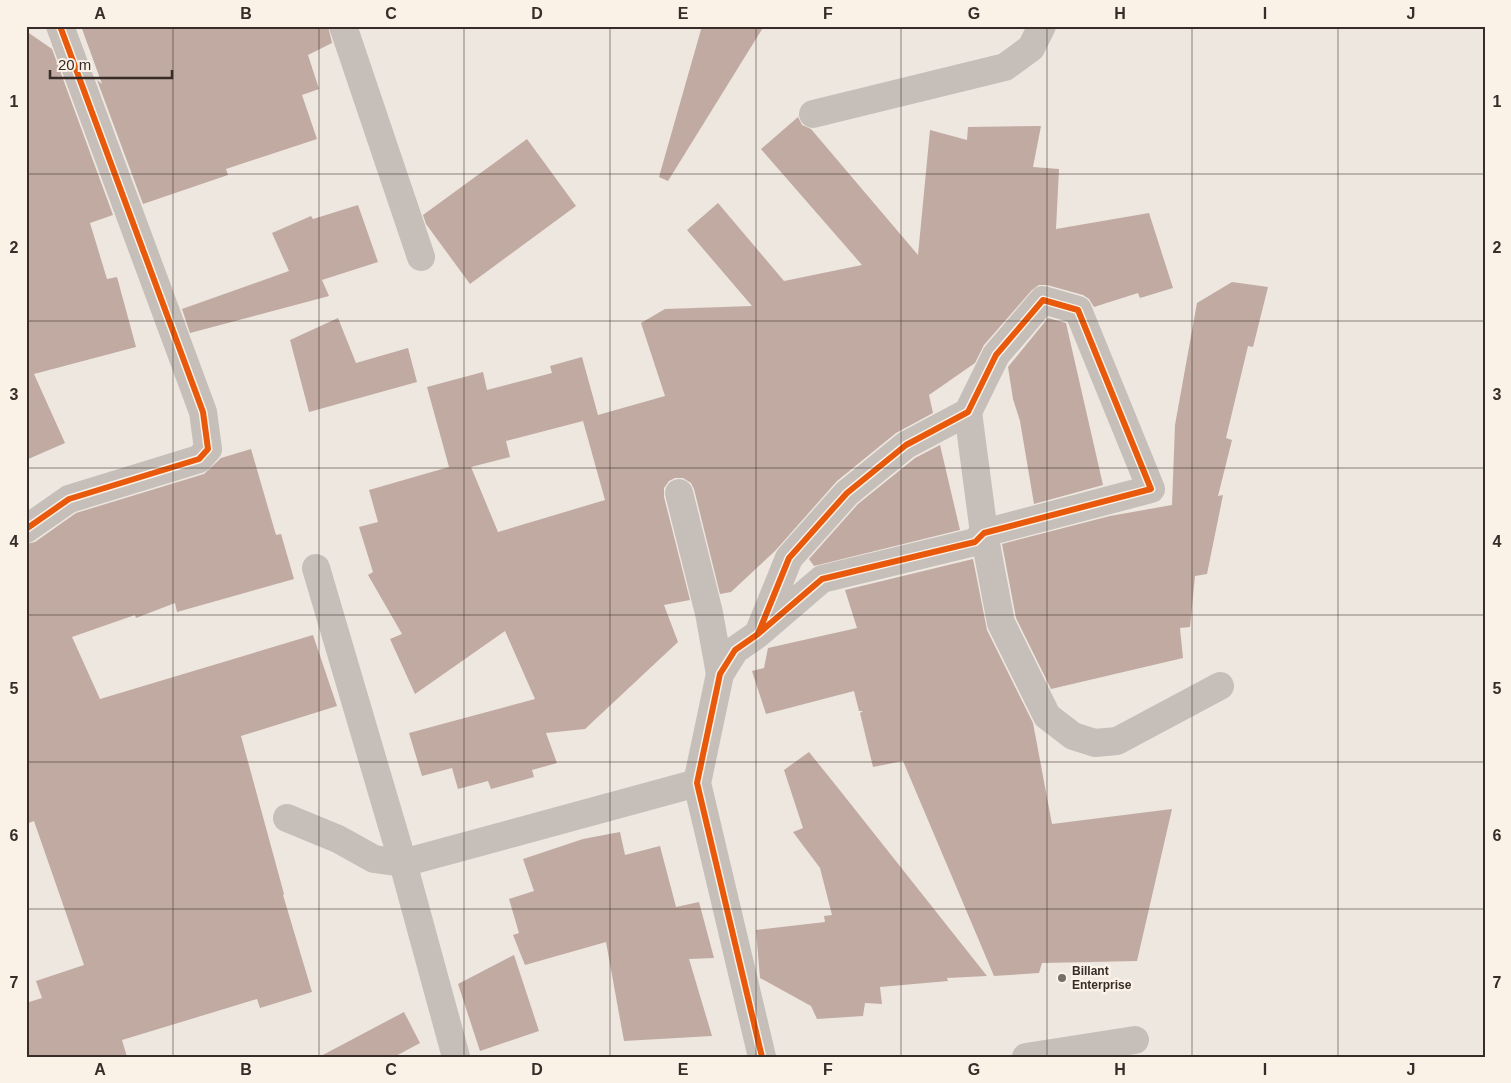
<svg xmlns="http://www.w3.org/2000/svg" width="1511" height="1083" viewBox="0 0 1511 1083" font-family="Helvetica,sans-serif">
	<style>
		.building { fill: #c1aaa1; fill-rule: evenodd }
		.lines { fill: none; stroke-linecap: round; stroke-linejoin: round }
		.minor { stroke: #c5beb9; stroke-width: 28 }
		.cycleway-casing { stroke: #faf1e7; stroke-width: 9 }
		.cycleway { stroke: #e8590c; stroke-width: 6 }
		.grid { fill: none; stroke: #372c27; stroke-width: 1; stroke-opacity: 0.55 }
		.poi-dot { fill: #776d68; stroke: #faf1e7; stroke-width: 2 }
		.labels { text-anchor: middle; dominant-baseline: central; stroke-width: 5; stroke-linejoin: round; paint-order: stroke }
		.poi-label { font-size: 12px; font-weight: bold; fill: #372c27; stroke: #faf1e7; text-anchor: start }
		.neatline { fill: none; stroke: #372c27; stroke-width: 2 }
		.grid-label { font-size: 16px; text-anchor: middle; font-weight: bold; fill: #372c27 }
	</style>
	<rect width="100%" height="100%" fill="#ede7e0"/>
	<g class="building">
		<path d="M 81,26 L 328,26 L 332,43 L 308,55 L 319,89 L 302,95 L 317,139 L 226,169 L 228,175 L 143,204 L 97,80 L 102,84 Z"/>
		<path d="M 702,26 L 764,26 L 668,181 L 659,177 Z"/>
		<path d="M 26,31 L 52,49 L 113,215 L 90,223 L 107,279 L 117,277 L 136,347 L 34,374 L 65,443 L 26,460 Z"/>
		<path d="M 798,117 L 802,125 L 811,129 L 918,255 L 930,130 L 967,140 L 968,127 L 1041,126 L 1033,167 L 1059,169 L 1056,229 L 1149,213 L 1173,288 L 1140,298 L 1138,293 L 1094,307 L 1089,299 L 1083,295 L 1047,285 L 1039,285 L 1032,290 L 984,345 L 975,363 L 929,395 L 933,413 L 896,433 L 837,481 L 775,551 L 731,592 L 720,594 L 694,489 L 691,483 L 683,478 L 675,478 L 669,481 L 664,488 L 664,497 L 690,600 L 664,605 L 678,642 L 585,729 L 546,733 L 557,763 L 532,770 L 534,777 L 491,789 L 488,781 L 458,789 L 452,768 L 422,776 L 409,733 L 535,699 L 505,631 L 415,694 L 390,639 L 402,634 L 368,575 L 373,572 L 359,527 L 378,522 L 369,490 L 449,467 L 427,387 L 483,372 L 487,390 L 552,373 L 550,366 L 582,357 L 598,415 L 665,396 L 641,323 L 665,309 L 752,306 L 687,230 L 718,203 L 784,281 L 862,265 L 761,149 ZM 583,421 L 605,500 L 498,532 L 471,467 L 510,457 L 506,441 Z"/>
		<path d="M 527,139 L 576,206 L 470,284 L 426,224 L 423,215 Z"/>
		<path d="M 358,205 L 378,262 L 322,280 L 329,296 L 190,333 L 182,309 L 289,271 L 272,233 L 311,216 L 313,219 Z"/>
		<path d="M 1232,282 L 1268,287 L 1253,347 L 1248,346 L 1226,438 L 1232,440 L 1218,496 L 1223,495 L 1207,574 L 1195,576 L 1190,627 L 1180,628 L 1183,658 L 1051,689 L 1016,618 L 1002,544 L 1110,516 L 1172,505 L 1175,425 L 1197,303 Z"/>
		<path d="M 338,318 L 356,363 L 408,348 L 417,382 L 309,412 L 290,340 Z"/>
		<path d="M 1048,318 L 1066,323 L 1103,485 L 1034,504 L 1020,421 L 1013,399 L 1008,367 Z"/>
		<path d="M 940,445 L 960,530 L 814,566 L 809,559 L 858,504 L 915,458 Z"/>
		<path d="M 251,449 L 276,535 L 281,534 L 294,579 L 177,612 L 175,603 L 136,618 L 135,615 L 72,637 L 100,699 L 313,635 L 337,706 L 241,736 L 284,894 L 283,895 L 312,992 L 260,1008 L 257,999 L 122,1040 L 127,1057 L 26,1057 L 26,1003 L 42,998 L 36,981 L 84,965 L 34,821 L 26,824 L 26,544 L 35,542 L 76,513 L 204,474 L 221,458 Z"/>
		<path d="M 973,559 L 987,630 L 1033,723 L 1052,824 L 1172,809 L 1137,961 L 1042,963 L 1039,973 L 994,976 L 903,761 L 873,767 L 860,713 L 863,711 L 859,711 L 854,691 L 766,714 L 752,671 L 764,668 L 768,648 L 857,628 L 845,590 Z"/>
		<path d="M 809,752 L 838,788 L 987,976 L 947,978 L 948,981 L 880,987 L 882,1004 L 865,1003 L 863,1016 L 817,1019 L 811,1006 L 760,978 L 756,930 L 825,922 L 824,916 L 832,915 L 820,868 L 793,832 L 803,828 L 784,770 Z"/>
		<path d="M 620,832 L 625,855 L 660,846 L 676,907 L 699,902 L 714,958 L 689,959 L 712,1036 L 624,1041 L 606,942 L 525,965 L 513,935 L 519,933 L 509,899 L 534,891 L 523,859 L 583,839 Z"/>
		<path d="M 514,955 L 539,1031 L 480,1051 L 458,984 Z"/>
		<path d="M 404,1012 L 420,1043 L 394,1057 L 319,1057 Z"/>
	</g>
	<g class="lines">
		<g class="minor">
			<path d="M 343,26 L 421,257"/>
			<path d="M 813,114 L 1005,67 L 1031,48 L 1042,26"/>
			<path d="M 968,412 L 984,533 L 1001,623 L 1047,716 L 1073,736 L 1095,743 L 1117,741 L 1220,686"/>
			<path d="M 679,493 L 709,613 L 720,674"/>
			<path d="M 26,529 L 69,499 L 199,459 L 208,449 L 203,412 L 60,26"/>
			<path d="M 316,568 L 403,863 L 456,1057"/>
			<path d="M 758,634 L 822,579 L 975,542 L 984,533 L 1151,489 L 1078,310 L 1043,300 L 996,355 L 968,412 L 906,445 L 847,493 L 789,558 L 758,634 L 735,650 L 720,674 L 697,783 L 762,1057"/>
			<path d="M 287,818 L 338,839 L 374,859 L 403,863 L 697,783"/>
			<path d="M 1026,1057 L 1135,1040"/>
		</g>
		<defs>
			<g id="cycleway">
				<path d="M 26,529 L 69,499 L 199,459 L 208,449 L 203,412 L 60,26"/>
				<path d="M 758,634 L 822,579 L 975,542 L 984,533 L 1151,489 L 1078,310 L 1043,300 L 996,355 L 968,412 L 906,445 L 847,493 L 789,558 L 758,634 L 735,650 L 720,674 L 697,783 L 762,1057"/>
			</g>
		</defs>
		<use href="#cycleway" class="cycleway-casing"/>
		<use href="#cycleway" class="cycleway"/>
	</g>
	<path class="grid" d="M 173,26 L 173,1057M 319,26 L 319,1057M 464,26 L 464,1057M 610,26 L 610,1057M 756,26 L 756,1057M 901,26 L 901,1057M 1047,26 L 1047,1057M 1192,26 L 1192,1057M 1338,26 L 1338,1057M 26,174 L 1485,174M 26,321 L 1485,321M 26,468 L 1485,468M 26,615 L 1485,615M 26,762 L 1485,762M 26,909 L 1485,909"/>
	<circle class="poi-dot" cx="1062" cy="978" r="5"/>
	<g class="labels">
		<g class="poi-label">
			<text x="1072" y="971">Billant<tspan x="1072" dy="14">Enterprise</tspan></text>
		</g>
	</g>
	<rect width="1511" height="1083" fill="none" stroke="#faf1e7" stroke-width="55"/>
	<path d="M50 70v8h122v-8" fill="none" stroke="#372c27" stroke-width="2.5"/>
	<text x="58" y="70" font-size="15" fill="#372c27" stroke="#faf1e7" stroke-width="4" paint-order="stroke">20 m</text>
	<rect x="28" y="28" width="1456" height="1028" class="neatline"/>
	<g class="grid-label">
		<text x="100" y="19">A</text>
		<text x="246" y="19">B</text>
		<text x="391" y="19">C</text>
		<text x="537" y="19">D</text>
		<text x="683" y="19">E</text>
		<text x="828" y="19">F</text>
		<text x="974" y="19">G</text>
		<text x="1120" y="19">H</text>
		<text x="1265" y="19">I</text>
		<text x="1411" y="19">J</text>
		<text x="14" y="107">1</text>
		<text x="1497" y="107">1</text>
		<text x="14" y="253">2</text>
		<text x="1497" y="253">2</text>
		<text x="14" y="400">3</text>
		<text x="1497" y="400">3</text>
		<text x="14" y="547">4</text>
		<text x="1497" y="547">4</text>
		<text x="14" y="694">5</text>
		<text x="1497" y="694">5</text>
		<text x="14" y="841">6</text>
		<text x="1497" y="841">6</text>
		<text x="14" y="988">7</text>
		<text x="1497" y="988">7</text>
		<text x="100" y="1075">A</text>
		<text x="246" y="1075">B</text>
		<text x="391" y="1075">C</text>
		<text x="537" y="1075">D</text>
		<text x="683" y="1075">E</text>
		<text x="828" y="1075">F</text>
		<text x="974" y="1075">G</text>
		<text x="1120" y="1075">H</text>
		<text x="1265" y="1075">I</text>
		<text x="1411" y="1075">J</text>
	</g>
</svg>
